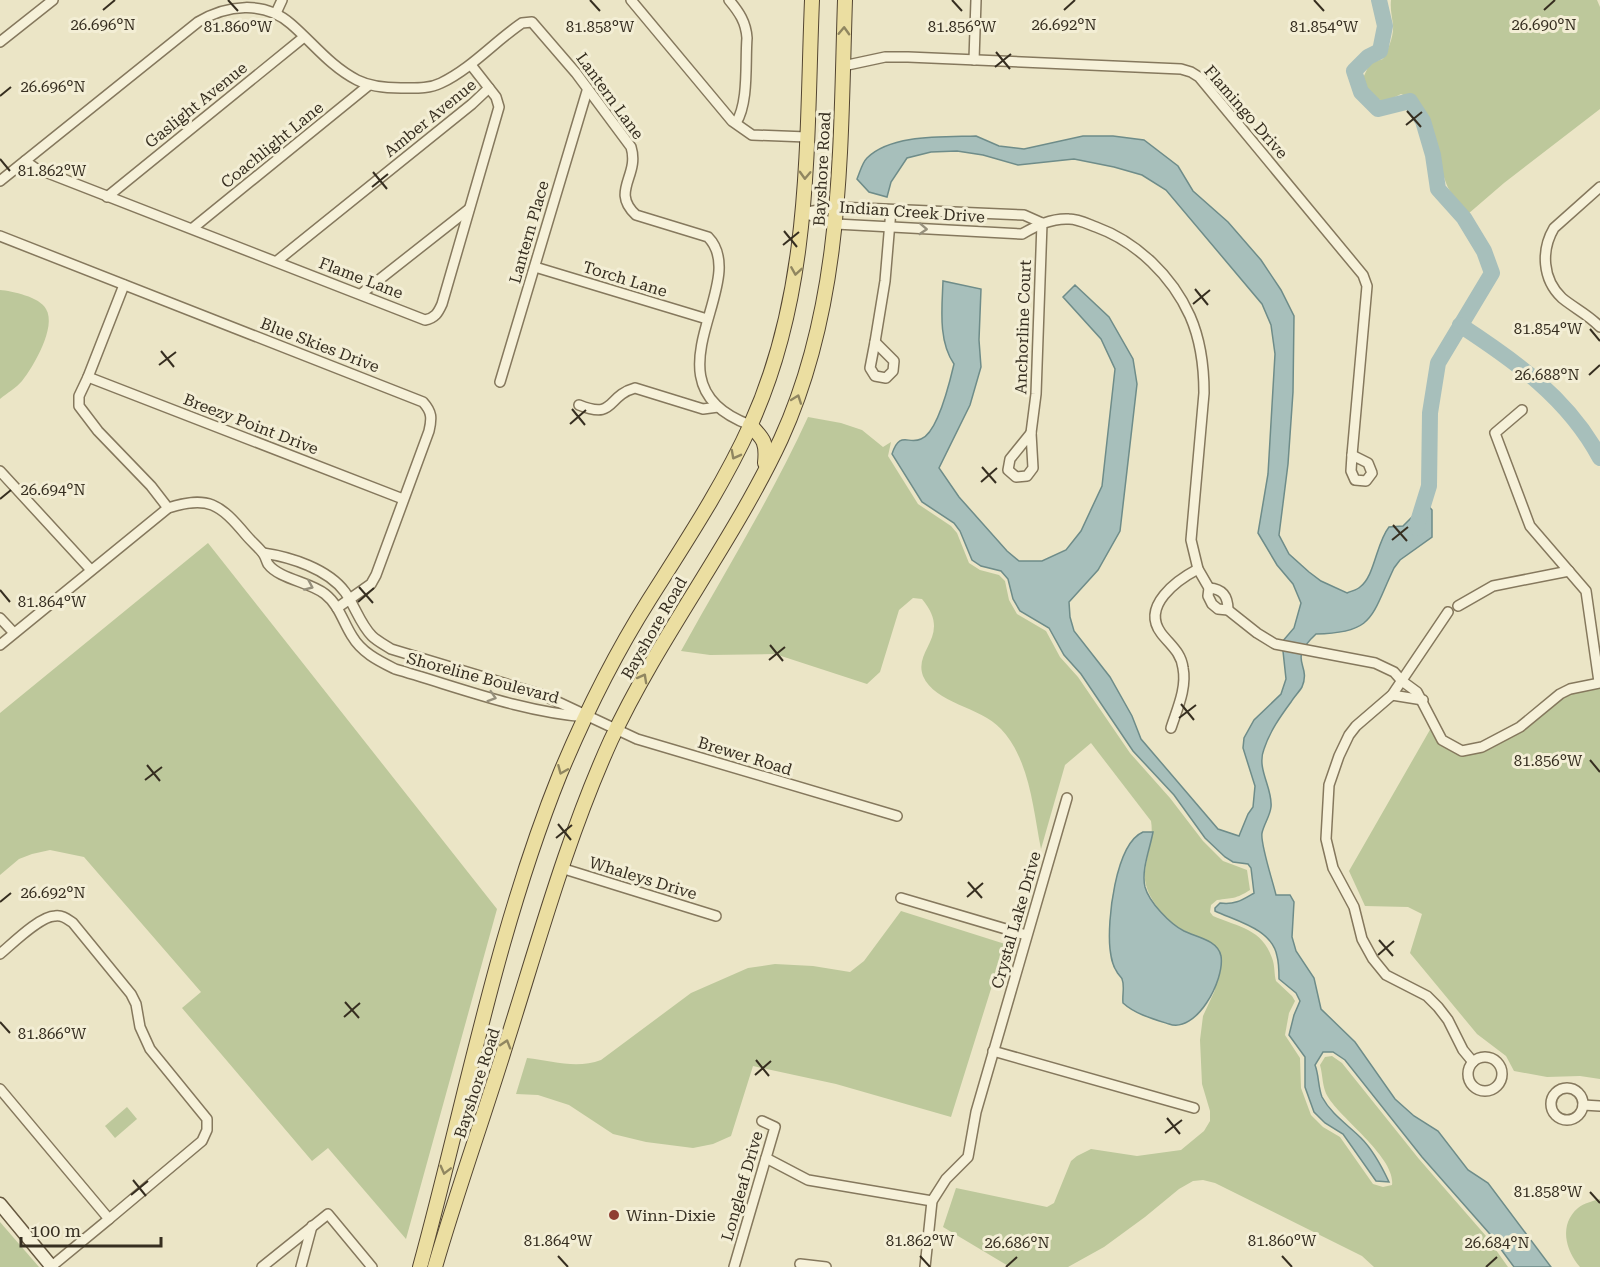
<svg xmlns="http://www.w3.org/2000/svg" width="1600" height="1267" viewBox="0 0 1600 1267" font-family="'Roboto Serif',serif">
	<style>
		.green { fill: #bdc89b }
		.water { fill: #a7bfbb; stroke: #6e8c89; stroke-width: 1.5 }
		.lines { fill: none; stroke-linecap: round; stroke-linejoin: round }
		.river { stroke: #a7bfbb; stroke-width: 16 }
		.street-casing { stroke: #85785d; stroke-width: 12 }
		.secondary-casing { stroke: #675940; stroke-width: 15 }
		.primary-casing { stroke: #534531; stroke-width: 16 }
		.street { stroke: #f6f1d9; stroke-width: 9 }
		.secondary { stroke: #f6f1d9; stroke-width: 12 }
		.primary { stroke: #ebdea1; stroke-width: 14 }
		.oneway { stroke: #908660 }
		.oneway2 { stroke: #96907c }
		.ticks { fill: none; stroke: #362e20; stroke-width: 2 }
		.poi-dot { fill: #8f3e32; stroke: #f3eed5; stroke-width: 2 }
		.labels { text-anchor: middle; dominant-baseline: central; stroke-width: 6; stroke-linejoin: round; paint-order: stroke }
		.street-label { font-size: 16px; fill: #362e20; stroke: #f3eed5 }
		.poi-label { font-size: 16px; fill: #362e20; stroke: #f3eed5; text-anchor: start }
		.ticks-label { font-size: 15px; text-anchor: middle; fill: #362e20; stroke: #f3eed5; stroke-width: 6; stroke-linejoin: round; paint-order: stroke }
	</style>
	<rect width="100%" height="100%" fill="#ebe5c6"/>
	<g class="green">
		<path d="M 1391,0 L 1597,0 L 1600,7 L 1600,109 L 1504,183 L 1468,214 C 1462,207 1455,199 1450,191 C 1433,160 1442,108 1401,94 L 1385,102 L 1369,95 L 1363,78 L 1370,63 L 1383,59 C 1388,50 1394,36 1393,25 C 1392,16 1390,9 1391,0 Z"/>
		<path d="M 0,290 C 12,291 40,297 46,309 C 57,327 33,367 22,381 C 16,388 7,393 0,399 Z"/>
		<path d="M 808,417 L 841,423 L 862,430 L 883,447 L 891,442 L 888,456 L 918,504 L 951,526 L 957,533 L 969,563 L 980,570 L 999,575 L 1005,581 L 1009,600 L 1017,614 L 1046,631 L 1060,657 L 1078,677 L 1130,753 L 1170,798 L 1203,841 L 1223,861 L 1247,870 L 1250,890 C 1236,899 1232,898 1217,900 L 1211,905 L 1210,912 L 1213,916 C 1239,927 1262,929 1272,958 C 1275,965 1274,974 1276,981 L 1292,996 L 1295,1001 L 1289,1013 L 1285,1035 L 1300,1058 L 1301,1088 L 1311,1115 L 1323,1127 L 1340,1137 L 1373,1184 L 1383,1187 L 1392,1185 C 1396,1158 1341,1119 1328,1097 C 1322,1088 1323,1075 1320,1065 L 1325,1057 L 1332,1056 L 1342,1063 L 1419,1159 L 1486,1236 L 1508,1267 L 1374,1267 L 1362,1256 L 1215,1183 L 1203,1180 L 1193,1181 L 1179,1189 L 1145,1217 L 1104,1247 L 1068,1267 L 1010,1267 L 943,1227 L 956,1188 L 1047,1207 L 1054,1203 L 1071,1161 L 1077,1156 L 1091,1149 L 1137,1156 L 1181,1150 L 1204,1131 L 1210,1121 L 1210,1111 L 1202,1084 L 1200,1040 L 1203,1016 L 1215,990 L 1214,946 C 1205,939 1195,936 1185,931 C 1166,922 1142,894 1145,872 C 1147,854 1154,839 1151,821 L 1091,743 L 1065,765 L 1041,849 C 1033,809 1030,760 1001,729 C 980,706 935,704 923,676 C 913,649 953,636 922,599 L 913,598 L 899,610 L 880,672 L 867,684 L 775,654 L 710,655 L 681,651 C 724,573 771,498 808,417 Z"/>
		<path d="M 208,543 L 497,909 L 406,1239 L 328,1148 L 312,1161 L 182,1008 L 201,992 L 84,857 L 50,850 L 32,854 L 19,859 L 0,875 L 0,713 Z"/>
		<path d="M 1590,679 L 1600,679 L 1600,1079 L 1580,1076 L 1547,1077 L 1514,1071 L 1506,1056 L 1477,1034 L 1410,953 L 1422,914 L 1408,907 L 1365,906 L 1349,871 L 1435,721 C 1442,730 1449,743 1461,746 C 1493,754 1545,698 1572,684 C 1577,682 1584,681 1590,679 Z"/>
		<path d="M 901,911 L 1005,944 L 951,1117 L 836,1084 L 753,1066 L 731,1136 L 713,1144 L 693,1148 L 646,1142 L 613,1134 L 569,1105 L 538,1095 L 516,1094 L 527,1058 C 552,1061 577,1069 601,1060 L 691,993 L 748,968 L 775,964 L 813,966 L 850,972 L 864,961 Z"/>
		<path d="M 127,1107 L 137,1119 L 115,1138 L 105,1126 Z"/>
		<path d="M 1600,1199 L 1600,1267 L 1580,1267 C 1565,1250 1559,1224 1578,1208 C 1584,1203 1593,1201 1600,1199 Z"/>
		<path d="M 0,1222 L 39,1267 L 0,1267 Z"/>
	</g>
	<g class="water">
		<path d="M 976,136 L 999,146 L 1024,149 L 1083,136 L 1113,136 L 1144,140 L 1178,166 L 1193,191 L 1228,222 L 1261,260 L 1281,290 L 1294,316 L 1293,392 L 1288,464 L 1279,535 L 1289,554 L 1309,572 L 1321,581 L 1347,593 C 1351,591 1357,590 1360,587 C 1375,576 1376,543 1389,527 L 1403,526 L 1426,503 L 1432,510 L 1432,537 L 1400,560 L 1394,568 C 1371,616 1375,633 1316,634 C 1286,662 1312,663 1302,687 C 1299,692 1294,697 1291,702 C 1280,717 1270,731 1264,749 C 1256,769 1273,788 1271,807 C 1270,816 1264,824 1262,833 C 1260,843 1273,882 1276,895 L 1290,895 L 1294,902 L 1292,937 L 1296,951 L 1314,978 L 1321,1009 L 1355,1042 L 1395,1099 L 1414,1116 L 1438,1131 L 1468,1170 L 1488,1183 L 1551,1267 L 1514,1267 L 1489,1233 L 1422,1157 L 1345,1060 L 1333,1052 L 1323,1052 L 1315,1065 C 1319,1075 1318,1087 1322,1097 C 1331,1114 1348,1125 1361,1138 C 1373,1150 1382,1167 1389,1182 L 1376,1181 L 1343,1134 L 1325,1123 L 1314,1112 L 1305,1087 L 1305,1057 L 1289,1035 L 1294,1015 L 1300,1001 L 1296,993 L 1279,979 C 1279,971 1279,963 1277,956 C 1272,929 1236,921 1215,911 L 1215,908 L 1220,903 C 1235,905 1242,900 1254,893 L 1251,868 L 1248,864 L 1233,862 L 1225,857 L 1205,838 L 1174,795 L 1133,751 L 1081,674 L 1064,655 L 1049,628 L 1020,611 L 1013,599 L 1008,579 L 1001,571 L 981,566 L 972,560 L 960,531 L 954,523 L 922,502 L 892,454 C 900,430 908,445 921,439 C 938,433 950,381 954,364 C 938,341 942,308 943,281 L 981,289 L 979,340 L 981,367 L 970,405 L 939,468 L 959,497 L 1007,551 L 1019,561 L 1042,561 L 1066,550 L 1081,531 L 1102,486 L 1115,369 L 1101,339 L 1063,297 L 1075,285 L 1109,317 L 1133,359 L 1137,384 L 1120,531 L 1098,570 L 1069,602 L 1070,617 L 1074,631 L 1110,677 L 1132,716 L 1141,739 L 1218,829 L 1239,836 L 1248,814 L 1253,807 L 1255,786 L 1243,748 L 1244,738 L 1254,720 L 1281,694 L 1286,679 L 1282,642 L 1294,628 L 1301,603 L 1293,584 L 1277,565 L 1258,533 L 1268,474 L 1275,354 L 1271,325 L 1262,304 L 1166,190 L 1142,175 L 1114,167 L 1074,159 L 1018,165 L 983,155 L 957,151 L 931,152 L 907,158 L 891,182 L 887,197 L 869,192 L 857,179 C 860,172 862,163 867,158 C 891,134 944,137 976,136 Z"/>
		<path d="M 1143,832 L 1153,832 C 1150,849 1141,870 1145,887 C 1149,902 1170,924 1184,931 C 1196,937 1218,940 1221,956 C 1225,980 1196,1034 1169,1024 C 1153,1019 1135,1014 1123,1003 C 1122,995 1125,986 1122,979 C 1122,978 1117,973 1117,972 C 1112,965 1111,957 1110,949 C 1107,922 1115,844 1143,832 Z"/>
	</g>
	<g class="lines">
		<g class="river">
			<path d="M 1379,0 L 1385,26 L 1380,51 L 1368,57 L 1354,71 L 1361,92 L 1378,109 L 1410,101 L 1423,121 L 1433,155 L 1438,189 L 1464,218 L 1484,251 L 1492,273 L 1438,363 L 1430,413 L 1429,486 L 1416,528"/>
			<path d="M 1460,325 C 1515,361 1568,398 1600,458"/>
		</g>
		<defs>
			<g id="street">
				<path d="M 631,0 L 732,121 L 752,135 L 807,137"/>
				<path d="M 729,0 C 739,12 746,22 747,38 C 745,63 749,102 736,123"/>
				<path d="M 276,13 L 282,0"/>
				<path d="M 0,42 L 53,0"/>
				<path d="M 974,60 L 976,0"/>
				<path d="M 843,66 L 885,57 L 908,57 L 1181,69 L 1191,72 L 1199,77 L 1363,275 L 1367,286 L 1352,455"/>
				<path d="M 25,161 L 35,168 L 425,320 C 435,318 438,313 442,304 L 499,107 L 496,97 L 471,65"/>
				<path d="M 0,181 L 198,22 C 226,5 264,0 291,24 C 313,43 330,66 357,80 C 371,87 386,88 401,88 C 415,88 429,89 441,83 C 472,68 494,42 522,23 L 532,22 L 576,73 L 631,147 C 640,176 610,191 636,215 L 708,237 C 753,283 639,384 750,425"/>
				<path d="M 1600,187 L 1554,228 C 1541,250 1542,279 1562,298 C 1574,308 1589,315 1600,327"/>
				<path d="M 107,197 L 304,37"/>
				<path d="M 807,212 L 837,207 L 1024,215 L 1042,223"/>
				<path d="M 804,213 L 836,224 L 1022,234 C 1036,226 1051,218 1069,219 C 1078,219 1088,224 1096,227 C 1137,242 1172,276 1190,316 C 1201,341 1204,366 1204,393 L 1191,540 L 1198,569 L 1209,588 L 1208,596 L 1212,604 L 1218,609 L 1228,610 L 1257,633 L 1275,644 L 1375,663 L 1394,672 L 1402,681 L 1417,692 L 1442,740 L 1462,751 L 1482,747 L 1520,727 L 1560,694 L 1570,689 L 1600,683"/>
				<path d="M 193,228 L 369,85"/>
				<path d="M 0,236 L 423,402 C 432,412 432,418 429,431 L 376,575 L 371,584 L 337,608"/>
				<path d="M 277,261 L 472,104 L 489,88"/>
				<path d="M 535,267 L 707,319"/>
				<path d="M 124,285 L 88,377 L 79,396 L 79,406 L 98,431 L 151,486 L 168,508"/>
				<path d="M 361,294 L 469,209"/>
				<path d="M 875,342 L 885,281 L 891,210"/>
				<path d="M 875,342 L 894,361 L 893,371 L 886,378 L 875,376 L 870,368 Z"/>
				<path d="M 88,377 L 403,499"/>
				<path d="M 500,382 L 587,91"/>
				<path d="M 579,405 C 616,420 606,396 635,388 L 703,409 L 718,407"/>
				<path d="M 1522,410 L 1495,433 L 1530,526 L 1586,591 L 1599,682"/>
				<path d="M 1031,433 L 1036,394 L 1042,223"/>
				<path d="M 1031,433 L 1033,468 L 1027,476 L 1016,477 L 1008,470 L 1010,459 Z"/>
				<path d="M 1352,455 L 1368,463 L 1372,473 L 1366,481 L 1355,480 L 1351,471 Z"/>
				<path d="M 0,471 L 91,570"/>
				<path d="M 263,553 C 291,557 328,569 345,592 C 355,606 360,624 372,636 C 377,641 385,645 391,649 L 543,695 L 637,739 L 897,816"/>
				<path d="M 1209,588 C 1223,589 1228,596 1228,610"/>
				<path d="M 1458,606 L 1493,586 L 1569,571"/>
				<path d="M 1448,612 L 1392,695 L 1356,726 L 1349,735 L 1339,756 L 1329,785 L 1326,839 L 1333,868 L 1354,907 L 1362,939 L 1373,959 L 1386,975 L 1427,996 L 1438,1007 L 1448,1020 L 1463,1050 L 1473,1062"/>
				<path d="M 0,618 L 14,633"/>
				<path d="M 0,645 L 168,508 C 208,495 220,504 246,535 C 251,541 257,546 262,552 C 265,555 266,560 268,564 C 279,579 310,582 325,594 C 339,605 343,622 352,636 C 362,653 379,661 395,669 C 458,687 521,712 587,717"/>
				<path d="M 1392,695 L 1423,700"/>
				<path d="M 1171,728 C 1177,709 1187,688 1183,668 C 1181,652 1170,645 1161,633 C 1141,606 1177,580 1198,569"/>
				<path d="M 561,868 L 716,916"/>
				<path d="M 901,898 L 1026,935"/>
				<path d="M 0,954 C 12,944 40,916 55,916 C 63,915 67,919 73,923 L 131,994 L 136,1004 L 140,1027 L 150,1049 L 207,1119 L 207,1130 L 202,1141 L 109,1219 L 0,1089"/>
				<path d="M 993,1051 L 1194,1108"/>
				<circle cx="1485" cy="1074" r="17"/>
				<circle cx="1567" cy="1104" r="16"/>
				<path d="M 1583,1105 L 1600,1106"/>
				<path d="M 766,1158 L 808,1180 L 932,1201"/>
				<path d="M 800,1264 L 826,1267"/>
				<path d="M 52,1266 L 109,1219"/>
				<path d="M 262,1267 L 328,1214 L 372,1267"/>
				<path d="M 301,1267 L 312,1226"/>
				<path d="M 734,1267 L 775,1127 L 762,1121"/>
				<path d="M 925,1267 L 932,1201 L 946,1179 L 968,1157 L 976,1112 L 1067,798"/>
			</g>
			<path id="secondary" d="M 0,1204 L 52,1267"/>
			<g id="primary">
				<path d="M 750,425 C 764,439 767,443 765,463"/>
				<path d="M 420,1267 C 465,1103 496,933 560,774 C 585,714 615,654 649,600 C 685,543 723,486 751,424 C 812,289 806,145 812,0"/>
				<path d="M 435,1267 C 457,1191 484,1116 507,1041 C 539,940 567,837 611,740 C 660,635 732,544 781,439 C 844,301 840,148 845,0"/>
			</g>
		</defs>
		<use href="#street" class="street-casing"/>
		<use href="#secondary" class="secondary-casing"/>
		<use href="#primary" class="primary-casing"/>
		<use href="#street" class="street"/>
		<use href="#secondary" class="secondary"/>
		<use href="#primary" class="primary"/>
	</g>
	<defs><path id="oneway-chevron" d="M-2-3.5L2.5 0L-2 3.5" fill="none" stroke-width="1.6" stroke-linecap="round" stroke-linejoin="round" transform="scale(1.5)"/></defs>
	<g class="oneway">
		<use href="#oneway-chevron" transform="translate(844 31) rotate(-88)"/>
		<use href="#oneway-chevron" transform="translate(805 175) rotate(92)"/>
		<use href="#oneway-chevron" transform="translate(796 271) rotate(99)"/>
		<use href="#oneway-chevron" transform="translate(797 399) rotate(-70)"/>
		<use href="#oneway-chevron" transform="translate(735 455) rotate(118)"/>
		<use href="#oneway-chevron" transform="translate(643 678) rotate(-61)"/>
		<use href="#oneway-chevron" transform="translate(562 770) rotate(113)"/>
		<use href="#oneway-chevron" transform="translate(506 1044) rotate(-73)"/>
		<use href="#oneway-chevron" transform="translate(445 1170) rotate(104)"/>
	</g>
	<g class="oneway2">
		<use href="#oneway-chevron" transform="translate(923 229) rotate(3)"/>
		<use href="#oneway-chevron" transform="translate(309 586) rotate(24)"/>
		<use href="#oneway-chevron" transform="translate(492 697) rotate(17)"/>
	</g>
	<path class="ticks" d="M 228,0 L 238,11M 590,0 L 600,11M 952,0 L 962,11M 1314,0 L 1324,11M 103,10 L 115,0M 1064,10 L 1075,0M 1544,10 L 1555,0M 996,52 L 1010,69M 995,67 L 1011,54M 0,96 L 11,87M 1407,111 L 1421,127M 1406,125 L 1422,112M 0,159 L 10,171M 373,172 L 387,189M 372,187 L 388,174M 784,231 L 797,247M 783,245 L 799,232M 1195,289 L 1208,305M 1193,304 L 1210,290M 1590,329 L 1600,341M 161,351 L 174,367M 159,365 L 176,352M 1589,375 L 1600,365M 572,409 L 585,425M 570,424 L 586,410M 982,467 L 996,483M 981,482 L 997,468M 0,499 L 11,490M 1393,525 L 1407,541M 1392,540 L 1408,527M 359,587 L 373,603M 0,590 L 10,602M 358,602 L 374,588M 770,645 L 783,661M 769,660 L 785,647M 1181,704 L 1194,720M 1179,718 L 1196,705M 1590,760 L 1600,772M 147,765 L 160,781M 145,780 L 162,767M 558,824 L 571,840M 556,838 L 572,825M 968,882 L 982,898M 967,897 L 983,883M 0,902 L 11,893M 1379,940 L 1393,956M 1378,955 L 1394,941M 345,1002 L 359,1018M 344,1017 L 360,1003M 0,1022 L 10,1033M 756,1060 L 769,1076M 755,1075 L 771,1061M 1167,1118 L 1180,1134M 1165,1133 L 1182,1120M 133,1180 L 146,1196M 1590,1192 L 1600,1203M 131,1195 L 148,1181M 558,1256 L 568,1267M 920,1256 L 930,1267M 1282,1256 L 1292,1267M 1006,1267 L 1017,1257M 1486,1267 L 1497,1257"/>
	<circle class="poi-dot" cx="614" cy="1215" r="6"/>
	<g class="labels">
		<g class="street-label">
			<text transform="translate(610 96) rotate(54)">Lantern Lane</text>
			<text transform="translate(196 105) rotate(-39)">Gaslight Avenue</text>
			<text transform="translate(1246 112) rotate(49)">Flamingo Drive</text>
			<text transform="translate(430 118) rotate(-39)">Amber Avenue</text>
			<text transform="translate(272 145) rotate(-39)">Coachlight Lane</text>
			<text transform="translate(822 169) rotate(-87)">Bayshore Road</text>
			<text transform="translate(912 212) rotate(4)">Indian Creek Drive</text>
			<text transform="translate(529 232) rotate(-74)">Lantern Place</text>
			<text transform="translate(361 278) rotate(21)">Flame Lane</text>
			<text transform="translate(625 279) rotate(17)">Torch Lane</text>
			<text transform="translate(1023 327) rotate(-88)">Anchorline Court</text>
			<text transform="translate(320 345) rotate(21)">Blue Skies Drive</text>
			<text transform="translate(251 424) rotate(21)">Breezy Point Drive</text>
			<text transform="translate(654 628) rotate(-60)">Bayshore Road</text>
			<text transform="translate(483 678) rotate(15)">Shoreline Boulevard</text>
			<text transform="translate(745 756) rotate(17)">Brewer Road</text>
			<text transform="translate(643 878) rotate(17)">Whaleys Drive</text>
			<text transform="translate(1016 920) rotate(-74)">Crystal Lake Drive</text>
			<text transform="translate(477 1083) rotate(-72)">Bayshore Road</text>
			<text transform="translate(742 1186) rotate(-74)">Longleaf Drive</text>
		</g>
		<g class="poi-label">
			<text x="626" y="1215">Winn-Dixie</text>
		</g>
	</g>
	<g class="ticks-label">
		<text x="103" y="30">26.696°N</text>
		<text x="1064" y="30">26.692°N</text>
		<text x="1544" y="30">26.690°N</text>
		<text x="238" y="32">81.860°W</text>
		<text x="600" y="32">81.858°W</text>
		<text x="962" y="32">81.856°W</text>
		<text x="1324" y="32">81.854°W</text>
		<text x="53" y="92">26.696°N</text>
		<text x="52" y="176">81.862°W</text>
		<text x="1548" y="334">81.854°W</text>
		<text x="1547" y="380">26.688°N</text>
		<text x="53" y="495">26.694°N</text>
		<text x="52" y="607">81.864°W</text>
		<text x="1548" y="766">81.856°W</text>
		<text x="53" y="898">26.692°N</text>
		<text x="52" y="1039">81.866°W</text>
		<text x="1548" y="1197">81.858°W</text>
		<text x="558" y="1246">81.864°W</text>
		<text x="920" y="1246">81.862°W</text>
		<text x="1282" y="1246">81.860°W</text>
		<text x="1017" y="1248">26.686°N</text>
		<text x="1497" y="1248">26.684°N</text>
	</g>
	<path d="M21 1237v9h140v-9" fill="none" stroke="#362e20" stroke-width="3"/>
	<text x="30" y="1237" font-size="18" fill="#362e20" stroke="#f3eed5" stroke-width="4.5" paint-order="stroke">100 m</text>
</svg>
